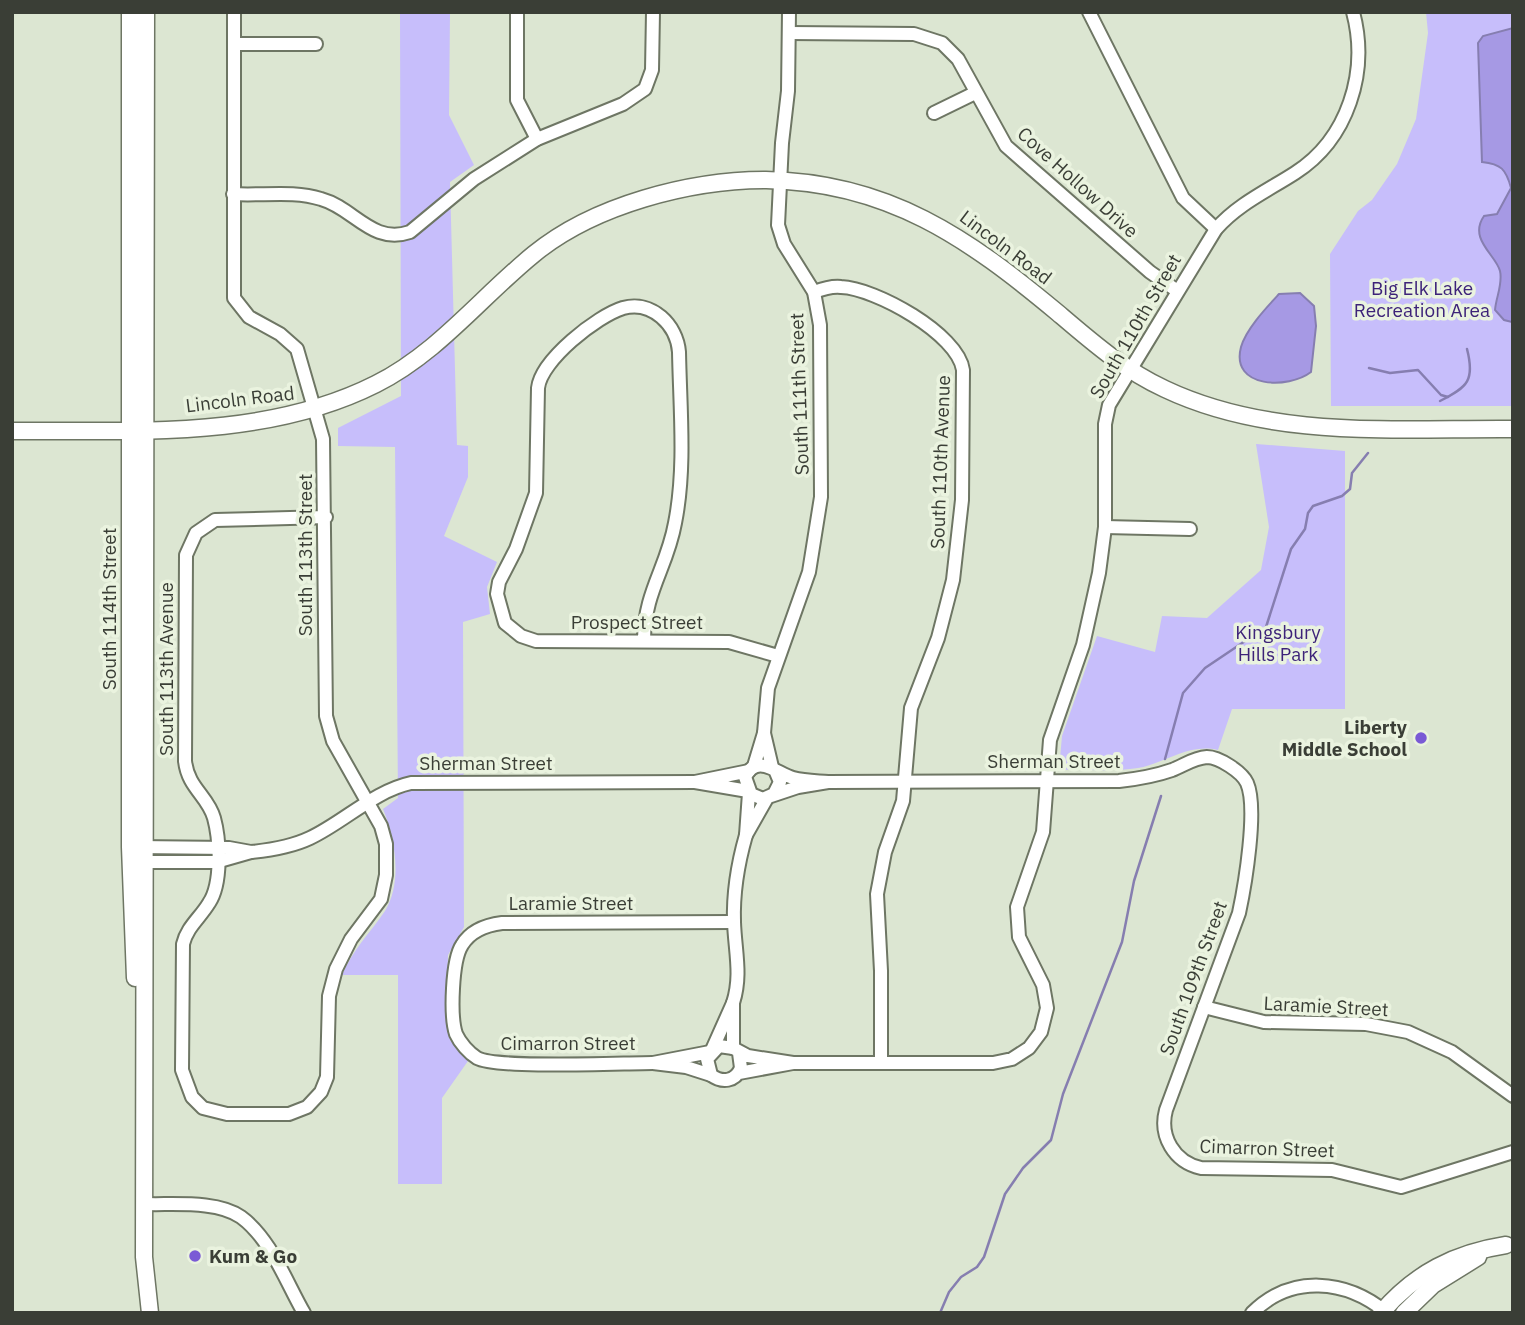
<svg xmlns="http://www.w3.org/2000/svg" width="1525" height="1325" viewBox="0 0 1525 1325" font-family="'IBM Plex Sans',sans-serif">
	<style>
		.green { fill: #c7befb }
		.water { fill: #a699e4; stroke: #867eb0; stroke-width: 2 }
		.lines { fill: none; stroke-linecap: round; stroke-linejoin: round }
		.stream { stroke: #867eb0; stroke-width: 2.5 }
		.minor-casing { stroke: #6e7664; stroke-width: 16 }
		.tertiary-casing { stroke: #6e7664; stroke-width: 19 }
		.minor { stroke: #fff; stroke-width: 12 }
		.tertiary { stroke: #fff; stroke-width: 16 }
		.poi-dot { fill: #7a5ad5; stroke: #eaf3df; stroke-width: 2.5 }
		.labels { text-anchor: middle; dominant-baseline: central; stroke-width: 7; stroke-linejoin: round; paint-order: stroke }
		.street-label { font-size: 19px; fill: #3a3e36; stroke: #eaf3df }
		.park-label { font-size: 19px; fill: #3d2379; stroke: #eaf3df }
		.poi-label { font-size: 19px; font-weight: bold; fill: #3a3e36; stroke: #eaf3df; text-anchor: end }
	</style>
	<rect width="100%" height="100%" fill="#dce6d2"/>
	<g class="green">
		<path d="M 400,12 L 450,12 L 449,115 L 474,165 L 450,182 L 457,445 L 468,446 L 468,477 L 444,536 L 497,562 L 487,587 L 490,614 L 463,622 L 464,927 L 448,955 L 446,1023 L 450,1040 L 468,1061 L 442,1098 L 442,1184 L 398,1184 L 398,975 L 342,975 C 353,949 370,933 385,911 C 403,882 395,838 383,809 L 398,798 L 395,447 L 338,446 L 338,428 L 401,396 Z"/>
		<path d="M 1426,12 L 1513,12 L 1513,406 L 1331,406 L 1330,254 L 1358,211 L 1372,200 L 1397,164 L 1416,119 L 1428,33 Z"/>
		<path d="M 1256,444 L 1345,451 L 1345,709 L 1232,709 L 1218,750 C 1188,743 1166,763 1138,768 C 1113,772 1085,769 1059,770 L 1062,736 L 1097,636 L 1155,652 L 1162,616 L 1207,618 L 1261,570 L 1269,527 Z"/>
	</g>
	<g class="water">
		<path d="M 1513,28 L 1513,322 L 1512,322 L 1504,320 L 1495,310 C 1496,297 1503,284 1500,271 C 1496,255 1468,239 1484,216 L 1497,214 L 1511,188 C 1506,169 1501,164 1482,162 L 1478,43 L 1483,36 Z"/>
		<path d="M 1300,293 L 1314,306 L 1316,326 L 1311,372 C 1289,389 1230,389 1241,347 C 1246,329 1267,307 1279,294 Z"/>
	</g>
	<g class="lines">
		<g class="stream">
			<path d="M 1369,368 L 1390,373 L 1418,370 L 1441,395 L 1448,397"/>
			<path d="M 1440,401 C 1468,387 1475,380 1467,349"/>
			<path d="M 1165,759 L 1183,693 L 1205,668 L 1266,627 L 1291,549 L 1305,529 L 1308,513 L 1313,506 L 1342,496 L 1350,489 L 1352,473 L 1368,453"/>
			<path d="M 940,1313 L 949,1292 L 961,1277 L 977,1267 L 984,1257 L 1005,1194 L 1023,1168 L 1051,1140 L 1063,1094 L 1122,942 L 1134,881 L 1161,796"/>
		</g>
		<defs>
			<g id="minor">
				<path d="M 234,12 L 234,298 L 249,317 L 280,334 L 297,349 L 323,439 L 326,716 L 333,741 L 381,826 L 386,844 L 386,875 L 381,899 L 351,939 L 336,969 L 329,996 L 327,1077 L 321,1092 L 307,1107 L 289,1114 L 227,1114 L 203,1108 L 192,1097 L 182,1070 L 183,944 C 187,927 200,918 209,903 C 222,884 220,840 214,818 C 208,796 188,788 185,761 L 186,555 L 196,533 L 215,520 L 326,517"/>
				<path d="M 517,12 L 517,100 L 537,139"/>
				<path d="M 1089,12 L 1183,198 L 1216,229"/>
				<path d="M 789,33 L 914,34 L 942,43 L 958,59 L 1006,146 L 1150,272 L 1176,290"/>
				<path d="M 234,44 L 316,44"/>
				<path d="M 934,113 L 975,93"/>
				<path d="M 233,194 C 262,196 293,190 321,199 C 354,208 372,245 410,232 L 474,179 L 537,139 L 623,104 L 645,89 L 652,70 L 653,12"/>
				<path d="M 814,292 C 822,289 832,286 841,287 C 875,288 958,334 963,370 L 962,500 L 953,580 L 938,638 L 911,708 L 903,801 L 885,852 L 877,894 L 881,971 L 881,1062"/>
				<path d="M 1105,527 L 1190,529"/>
				<path d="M 644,641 C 644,592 667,568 675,523 C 686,468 680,408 679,352 C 677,325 652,300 623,308 C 597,316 541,360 538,388 L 536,493 L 516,549 L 499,582 L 497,594 L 505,623 L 521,636 L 536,641 L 729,642 L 778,656"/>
				<path d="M 764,733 L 768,688 L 809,572 L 821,497 L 820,325 L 814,292 L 784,244 L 778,225 L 782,143 L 788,91 L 789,12"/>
				<path d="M 754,766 L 764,733 L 772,767"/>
				<path d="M 828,782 L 1119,781 C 1137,779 1155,776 1172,770 C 1185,765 1193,758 1207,757 C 1219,757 1242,772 1247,783 C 1258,808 1245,885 1239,913 L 1166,1110 C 1159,1136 1174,1162 1201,1168 L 1332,1170 L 1401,1187 L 1513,1152"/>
				<path d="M 748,791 L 695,782 L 749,771"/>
				<path d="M 749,793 L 746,835 L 767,798"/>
				<path d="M 771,796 L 798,787 L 828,782 C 816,781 804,781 793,778 C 776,773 757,753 745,777 L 751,794 L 763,799 L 774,794 L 780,782 L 775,770"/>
				<path d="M 137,847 L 229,848 L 251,852 L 216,862 L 137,862"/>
				<path d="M 251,852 C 272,850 291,847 310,838 C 344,822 374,791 411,783 L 695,782"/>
				<path d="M 733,1003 C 742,975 735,951 734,922 C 733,892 738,863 746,835"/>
				<path d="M 1204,1007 L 1264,1022 L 1366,1024 L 1408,1032 L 1452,1052 L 1513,1096"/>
				<path d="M 712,1050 L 733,1003 L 733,1048"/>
				<path d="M 710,1052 L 653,1063 L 686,1067 L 711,1075"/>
				<path d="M 739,1053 L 741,1068 C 735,1082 722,1083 711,1075 L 707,1059 L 719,1046 L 733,1048 L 748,1056 L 793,1063 L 739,1073"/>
				<path d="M 653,1063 C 622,1063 497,1069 477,1058 C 469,1053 460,1043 456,1034 C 450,1016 452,960 462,945 C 471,930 486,925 502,923 L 734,922"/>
				<path d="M 793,1063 L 993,1063 L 1012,1059 L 1029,1048 L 1041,1032 L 1047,1008 L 1043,985 L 1019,937 L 1017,907 L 1043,832 L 1050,740 L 1083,645 L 1099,573 L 1105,527 L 1105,424 L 1109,405 L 1216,229 C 1238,204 1267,191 1295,173 C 1348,139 1369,72 1353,12"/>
				<path d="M 145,1204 C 173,1205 217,1200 241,1217 C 271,1239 286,1282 304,1313"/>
				<path d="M 1252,1313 C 1291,1274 1346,1279 1387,1313"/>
			</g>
			<g id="tertiary">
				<path d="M 130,12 L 130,847 L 135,978"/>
				<path d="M 146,12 L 144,1257 L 150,1313"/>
				<path d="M 12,431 C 133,430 265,440 376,384 C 438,353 481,297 534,254 C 594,205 690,180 766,180 C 888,182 968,238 1058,313 C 1092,342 1124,370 1165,389 C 1273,440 1397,428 1513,429"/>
				<path d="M 1381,1313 C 1415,1273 1455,1253 1506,1245"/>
				<path d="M 1404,1313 L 1433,1285 L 1478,1257"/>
			</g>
		</defs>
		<use href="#minor" class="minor-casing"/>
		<use href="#tertiary" class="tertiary-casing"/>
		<use href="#minor" class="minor"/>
		<use href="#tertiary" class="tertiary"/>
	</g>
	<g class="poi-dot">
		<circle cx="1421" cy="738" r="7"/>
		<circle cx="195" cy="1256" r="7"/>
	</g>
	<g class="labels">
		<g class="street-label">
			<text transform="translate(1078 182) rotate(42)">Cove Hollow Drive</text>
			<text transform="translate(1006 247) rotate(37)">Lincoln Road</text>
			<text transform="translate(1135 326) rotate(-60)">South 110th Street</text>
			<text transform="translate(799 394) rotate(-92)">South 111th Street</text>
			<text transform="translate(240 399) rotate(-7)">Lincoln Road</text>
			<text transform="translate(940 462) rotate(-88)">South 110th Avenue</text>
			<text transform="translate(305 555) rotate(-90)">South 113th Street</text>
			<text transform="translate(109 609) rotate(-90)">South 114th Street</text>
			<text x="637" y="622">Prospect Street</text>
			<text transform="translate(166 669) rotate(-90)">South 113th Avenue</text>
			<text x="1054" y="761">Sherman Street</text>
			<text x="486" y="763">Sherman Street</text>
			<text x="571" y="903">Laramie Street</text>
			<text transform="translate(1193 978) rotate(-70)">South 109th Street</text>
			<text transform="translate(1326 1006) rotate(3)">Laramie Street</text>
			<text x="568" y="1043">Cimarron Street</text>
			<text transform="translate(1267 1148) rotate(2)">Cimarron Street</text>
		</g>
		<g class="park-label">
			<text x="1422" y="288">Big Elk Lake<tspan x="1422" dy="22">Recreation Area</tspan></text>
			<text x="1278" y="632">Kingsbury<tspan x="1278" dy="22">Hills Park</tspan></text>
		</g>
		<g class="poi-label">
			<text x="1407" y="727">Liberty<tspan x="1407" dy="22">Middle School</tspan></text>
			<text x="209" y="1256" text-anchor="start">Kum &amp; Go</text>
		</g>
	</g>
	<rect width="1525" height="1325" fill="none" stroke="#3a3e36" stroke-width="28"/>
</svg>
